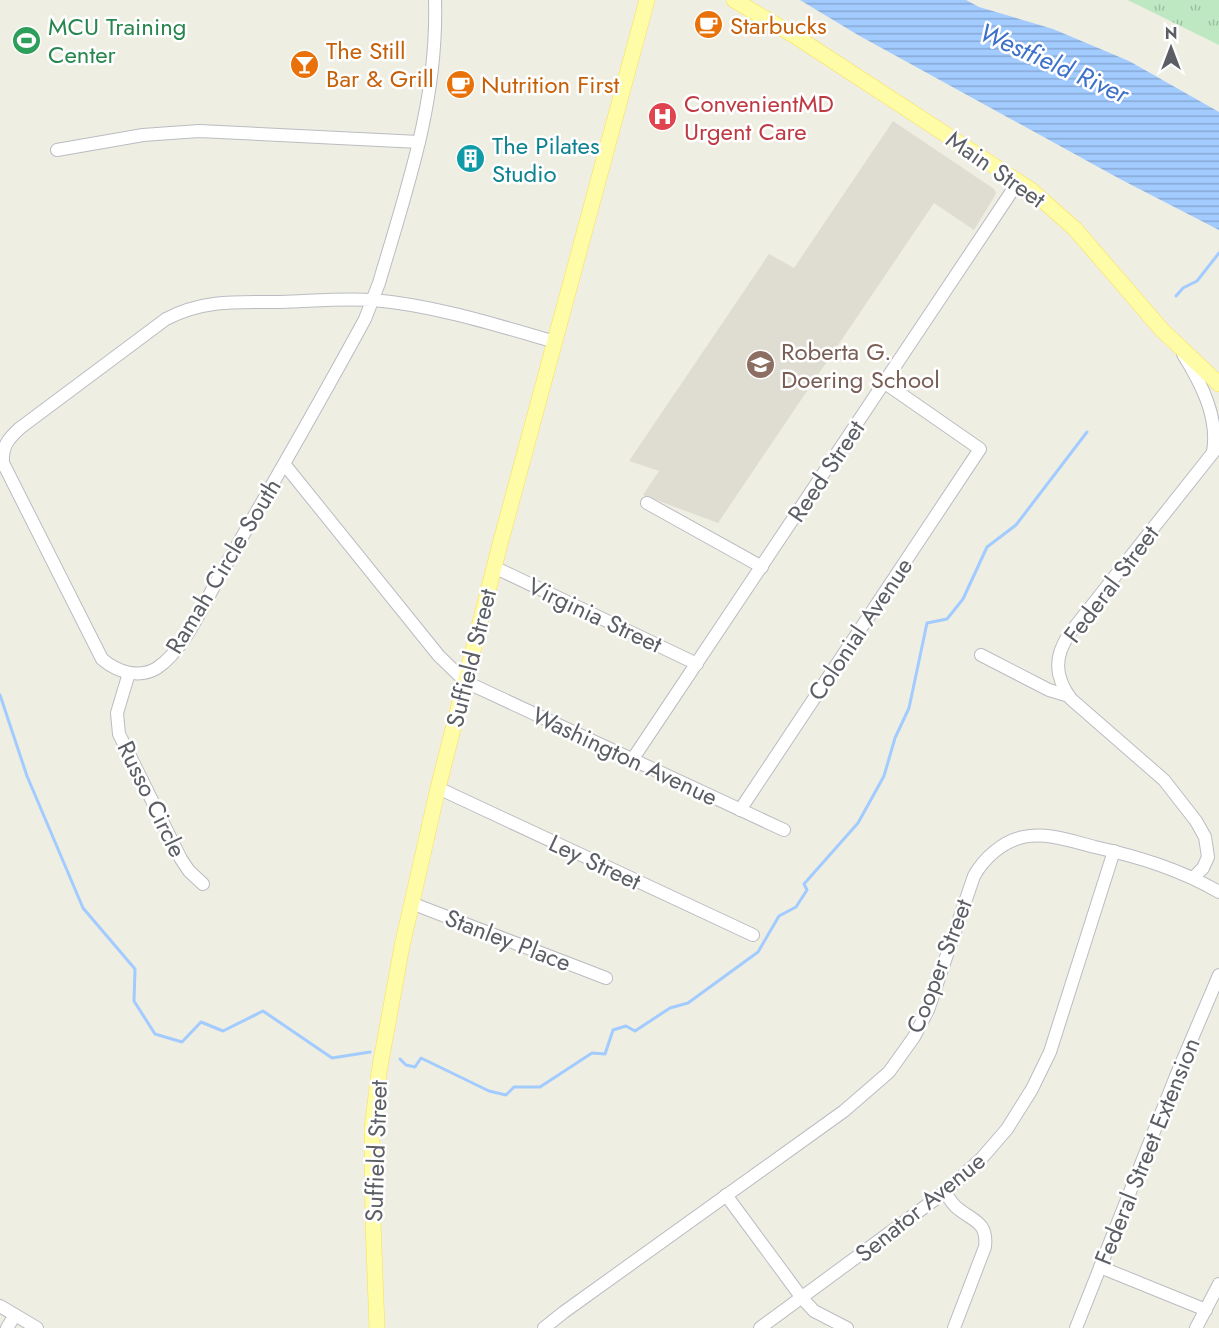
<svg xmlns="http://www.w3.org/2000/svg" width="1219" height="1328" viewBox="0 0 1219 1328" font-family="Jost,sans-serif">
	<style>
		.education { fill: #dfddd1 }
		.grass { fill: url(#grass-tufts) }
		.water { fill: url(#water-rules) }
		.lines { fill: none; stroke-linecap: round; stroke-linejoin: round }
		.stream { stroke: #a2cbff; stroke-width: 3 }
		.minor-casing { stroke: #babcc2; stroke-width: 14 }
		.major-casing { stroke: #fbe04f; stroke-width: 16 }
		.minor { stroke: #fff; stroke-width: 12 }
		.major { stroke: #fffca7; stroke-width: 15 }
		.labels { text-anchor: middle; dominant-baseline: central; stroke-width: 5; stroke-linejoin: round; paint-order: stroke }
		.food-label { font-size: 24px; fill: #c56008; stroke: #fff; text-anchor: start }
		.leisure-label { font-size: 24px; fill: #27864d; stroke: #fff; text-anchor: start }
		.health-label { font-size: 24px; fill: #be3a42; stroke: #fff; text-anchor: start }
		.culture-label { font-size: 24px; fill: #0d838f; stroke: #fff; text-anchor: start }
		.street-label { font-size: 24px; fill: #5b5e64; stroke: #fff }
		.education-label { font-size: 24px; fill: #785e54; stroke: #fff; text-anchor: start }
		.water-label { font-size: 26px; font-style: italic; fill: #3c70cb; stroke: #fff }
	</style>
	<defs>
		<pattern id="grass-tufts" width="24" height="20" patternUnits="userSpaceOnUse" patternTransform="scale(1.5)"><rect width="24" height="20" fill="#bde8c2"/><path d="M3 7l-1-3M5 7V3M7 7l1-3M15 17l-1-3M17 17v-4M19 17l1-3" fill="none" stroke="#9dbfa1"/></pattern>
		<pattern id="water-rules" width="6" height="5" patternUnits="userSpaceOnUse" patternTransform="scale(1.5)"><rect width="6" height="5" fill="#a2cbff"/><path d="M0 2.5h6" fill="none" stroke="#87a8d2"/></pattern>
	</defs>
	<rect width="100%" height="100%" fill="#efeee2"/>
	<path class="education" d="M 893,121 L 994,189 L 996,193 L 994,197 L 974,230 L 934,203 L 718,523 L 643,495 L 659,471 L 629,461 L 769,254 L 794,268 Z"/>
	<path class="grass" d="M 1127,0 L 1219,0 L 1219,45 L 1136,4 Z"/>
	<path class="water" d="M 800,0 L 966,0 L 979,7 L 1053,29 L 1129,61 L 1219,112 L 1219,230 L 1120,179 L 858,35 Z"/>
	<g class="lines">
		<g class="stream">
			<path d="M 1176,296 L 1183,288 L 1197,281 L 1219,253"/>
			<path d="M 0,695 L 27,776 L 83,908 L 135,969 L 134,1001 L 155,1034 L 182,1042 L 201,1022 L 223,1031 L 263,1011 L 332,1058 L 370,1052"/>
			<path d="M 400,1059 L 406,1065 L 415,1067 L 421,1058 L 489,1091 L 506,1095 L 514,1087 L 540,1087 L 592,1053 L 605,1054 L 613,1030 L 626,1026 L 635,1031 L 670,1008 L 688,1003 L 758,952 L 779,916 L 796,907 L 807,890 L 804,884 L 858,823 L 884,776 L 895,738 L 909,708 L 927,623 L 947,619 L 963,599 L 987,547 L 1016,525 L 1087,432"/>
		</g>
		<defs>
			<g id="minor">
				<path d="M 435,0 C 438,101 407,188 379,283 L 365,319 C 319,404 271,487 223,570 C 206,599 185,650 157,668 C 139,679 117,672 102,659 L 3,463 C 2,446 8,439 20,428 L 166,319 C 204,299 239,302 281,302 C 312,301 342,298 373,300 C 433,305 497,325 555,342"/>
				<path d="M 57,150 L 143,135 L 199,131 L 419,142"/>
				<path d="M 1183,354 C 1201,383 1219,417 1213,452"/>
				<path d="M 285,465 L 439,656 L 466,682 L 784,830"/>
				<path d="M 647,503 L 762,567"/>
				<path d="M 494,567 L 697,664"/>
				<path d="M 981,655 L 1049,690 L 1069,696"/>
				<path d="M 129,673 L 117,713 L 119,734 L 181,859 L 189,871 L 203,884"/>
				<path d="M 632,760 L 1012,191 L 1017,180"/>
				<path d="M 438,788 L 753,935"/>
				<path d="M 740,810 L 980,449 L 885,383"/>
				<path d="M 1193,878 L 1203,868 L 1208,857 L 1205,837 L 1196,821 L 1164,780 L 1071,699 C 1054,676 1054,656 1070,633 L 1219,445"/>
				<path d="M 411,903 L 606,978"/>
				<path d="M 945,1192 C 948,1197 952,1203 956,1207 C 972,1221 988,1221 985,1247 L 954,1328"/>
				<path d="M 726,1195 L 802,1298 L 814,1311 L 847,1328"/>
				<path d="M 1100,1267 L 1206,1310"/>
				<path d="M 0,1306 L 37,1328"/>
				<path d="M 7,1328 L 15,1315"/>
				<path d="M 544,1328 L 564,1312 L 844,1111 L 889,1072 L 914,1037 L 928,1010 L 974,876 C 984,858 1002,842 1023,837 C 1047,832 1071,841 1095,847 C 1139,857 1179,869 1219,892"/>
				<path d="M 760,1328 L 945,1192 L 981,1159 L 1007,1129 L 1032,1089 L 1050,1052 L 1114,851"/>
				<path d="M 1076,1328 L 1176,1076 L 1219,975"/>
				<path d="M 1196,1328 L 1219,1284"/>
			</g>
			<g id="major">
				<path d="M 734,0 L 795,36 L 1031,190 L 1075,229 L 1162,330 L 1219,384"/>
				<path d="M 377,1328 L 373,1222 L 372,1129 L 379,1072 L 402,946 L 438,788 L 499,548 L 647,0"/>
			</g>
		</defs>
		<use href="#minor" class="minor-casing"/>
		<use href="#major" class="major-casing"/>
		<use href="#minor" class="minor"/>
		<use href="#major" class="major"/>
	</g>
	<defs>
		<symbol id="cafe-disc" viewBox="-11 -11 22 22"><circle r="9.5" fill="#e8710a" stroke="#fff"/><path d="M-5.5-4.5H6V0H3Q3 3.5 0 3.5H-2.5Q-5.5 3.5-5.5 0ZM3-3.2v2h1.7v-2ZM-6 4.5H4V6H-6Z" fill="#fff"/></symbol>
		<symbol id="stadium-disc" viewBox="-11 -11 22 22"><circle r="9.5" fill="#2e9e5b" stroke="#fff"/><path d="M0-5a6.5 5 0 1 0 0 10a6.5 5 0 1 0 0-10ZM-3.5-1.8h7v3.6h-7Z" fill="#fff"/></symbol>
		<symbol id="bar-disc" viewBox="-11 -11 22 22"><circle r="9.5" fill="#e8710a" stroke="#fff"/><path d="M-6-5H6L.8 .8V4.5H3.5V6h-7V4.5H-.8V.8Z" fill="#fff"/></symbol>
		<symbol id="hospital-disc" viewBox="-11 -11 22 22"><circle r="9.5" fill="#e0444e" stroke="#fff"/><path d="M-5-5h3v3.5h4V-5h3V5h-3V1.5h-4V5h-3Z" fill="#fff"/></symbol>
		<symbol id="building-disc" viewBox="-11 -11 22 22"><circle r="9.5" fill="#0f9aa8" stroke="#fff"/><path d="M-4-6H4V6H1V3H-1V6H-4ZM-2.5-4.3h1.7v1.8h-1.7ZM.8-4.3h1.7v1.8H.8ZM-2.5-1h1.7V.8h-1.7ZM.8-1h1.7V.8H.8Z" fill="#fff"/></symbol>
		<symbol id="school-disc" viewBox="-11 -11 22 22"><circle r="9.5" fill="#8d6e63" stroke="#fff"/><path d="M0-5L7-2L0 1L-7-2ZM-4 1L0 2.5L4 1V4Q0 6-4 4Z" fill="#fff"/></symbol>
	</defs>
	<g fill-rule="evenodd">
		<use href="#cafe-disc" x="692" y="8" width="33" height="33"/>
		<use href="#stadium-disc" x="10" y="24" width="33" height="33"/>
		<use href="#bar-disc" x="288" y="48" width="33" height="33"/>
		<use href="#cafe-disc" x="444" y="68" width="33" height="33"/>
		<use href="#hospital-disc" x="646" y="100" width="33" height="33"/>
		<use href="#building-disc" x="454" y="142" width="33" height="33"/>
		<use href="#school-disc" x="744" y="348" width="33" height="33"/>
	</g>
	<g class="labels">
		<g class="food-label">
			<text x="730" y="25">Starbucks</text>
			<text x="326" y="50">The Still<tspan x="326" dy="28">Bar &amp; Grill</tspan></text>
			<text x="481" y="84">Nutrition First</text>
		</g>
		<g class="leisure-label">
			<text x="48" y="26">MCU Training<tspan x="48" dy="28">Center</tspan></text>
		</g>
		<g class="health-label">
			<text x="684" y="103">ConvenientMD<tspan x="684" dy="28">Urgent Care</tspan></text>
		</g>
		<g class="culture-label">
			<text x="492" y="145">The Pilates<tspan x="492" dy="28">Studio</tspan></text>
		</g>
		<g class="street-label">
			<text transform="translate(996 169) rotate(35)">Main Street</text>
			<text transform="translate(826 471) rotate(-56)">Reed Street</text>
			<text transform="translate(223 566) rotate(-59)">Ramah Circle South</text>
			<text transform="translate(1111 584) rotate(-53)">Federal Street</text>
			<text transform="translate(595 615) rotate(25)">Virginia Street</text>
			<text transform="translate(860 629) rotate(-56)">Colonial Avenue</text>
			<text transform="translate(471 658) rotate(-76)">Suffield Street</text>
			<text transform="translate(625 756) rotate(25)">Washington Avenue</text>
			<text transform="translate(152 799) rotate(64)">Russo Circle</text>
			<text transform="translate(595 862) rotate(25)">Ley Street</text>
			<text transform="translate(508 940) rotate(21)">Stanley Place</text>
			<text transform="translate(939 966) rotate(-69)">Cooper Street</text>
			<text transform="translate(376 1151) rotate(-88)">Suffield Street</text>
			<text transform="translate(1147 1151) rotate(-68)">Federal Street Extension</text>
			<text transform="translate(920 1207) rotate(-39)">Senator Avenue</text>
		</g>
		<g class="education-label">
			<text x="781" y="351">Roberta G.<tspan x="781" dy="28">Doering School</tspan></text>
		</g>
		<g class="water-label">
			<text transform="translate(1054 63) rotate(24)">Westfield River</text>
		</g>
	</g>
	<g transform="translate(1171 48)" stroke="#ffffff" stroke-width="4.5" paint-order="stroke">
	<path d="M0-4.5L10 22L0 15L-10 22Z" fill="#5b5e64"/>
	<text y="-9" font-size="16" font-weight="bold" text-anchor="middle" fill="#5b5e64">N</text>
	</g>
</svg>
